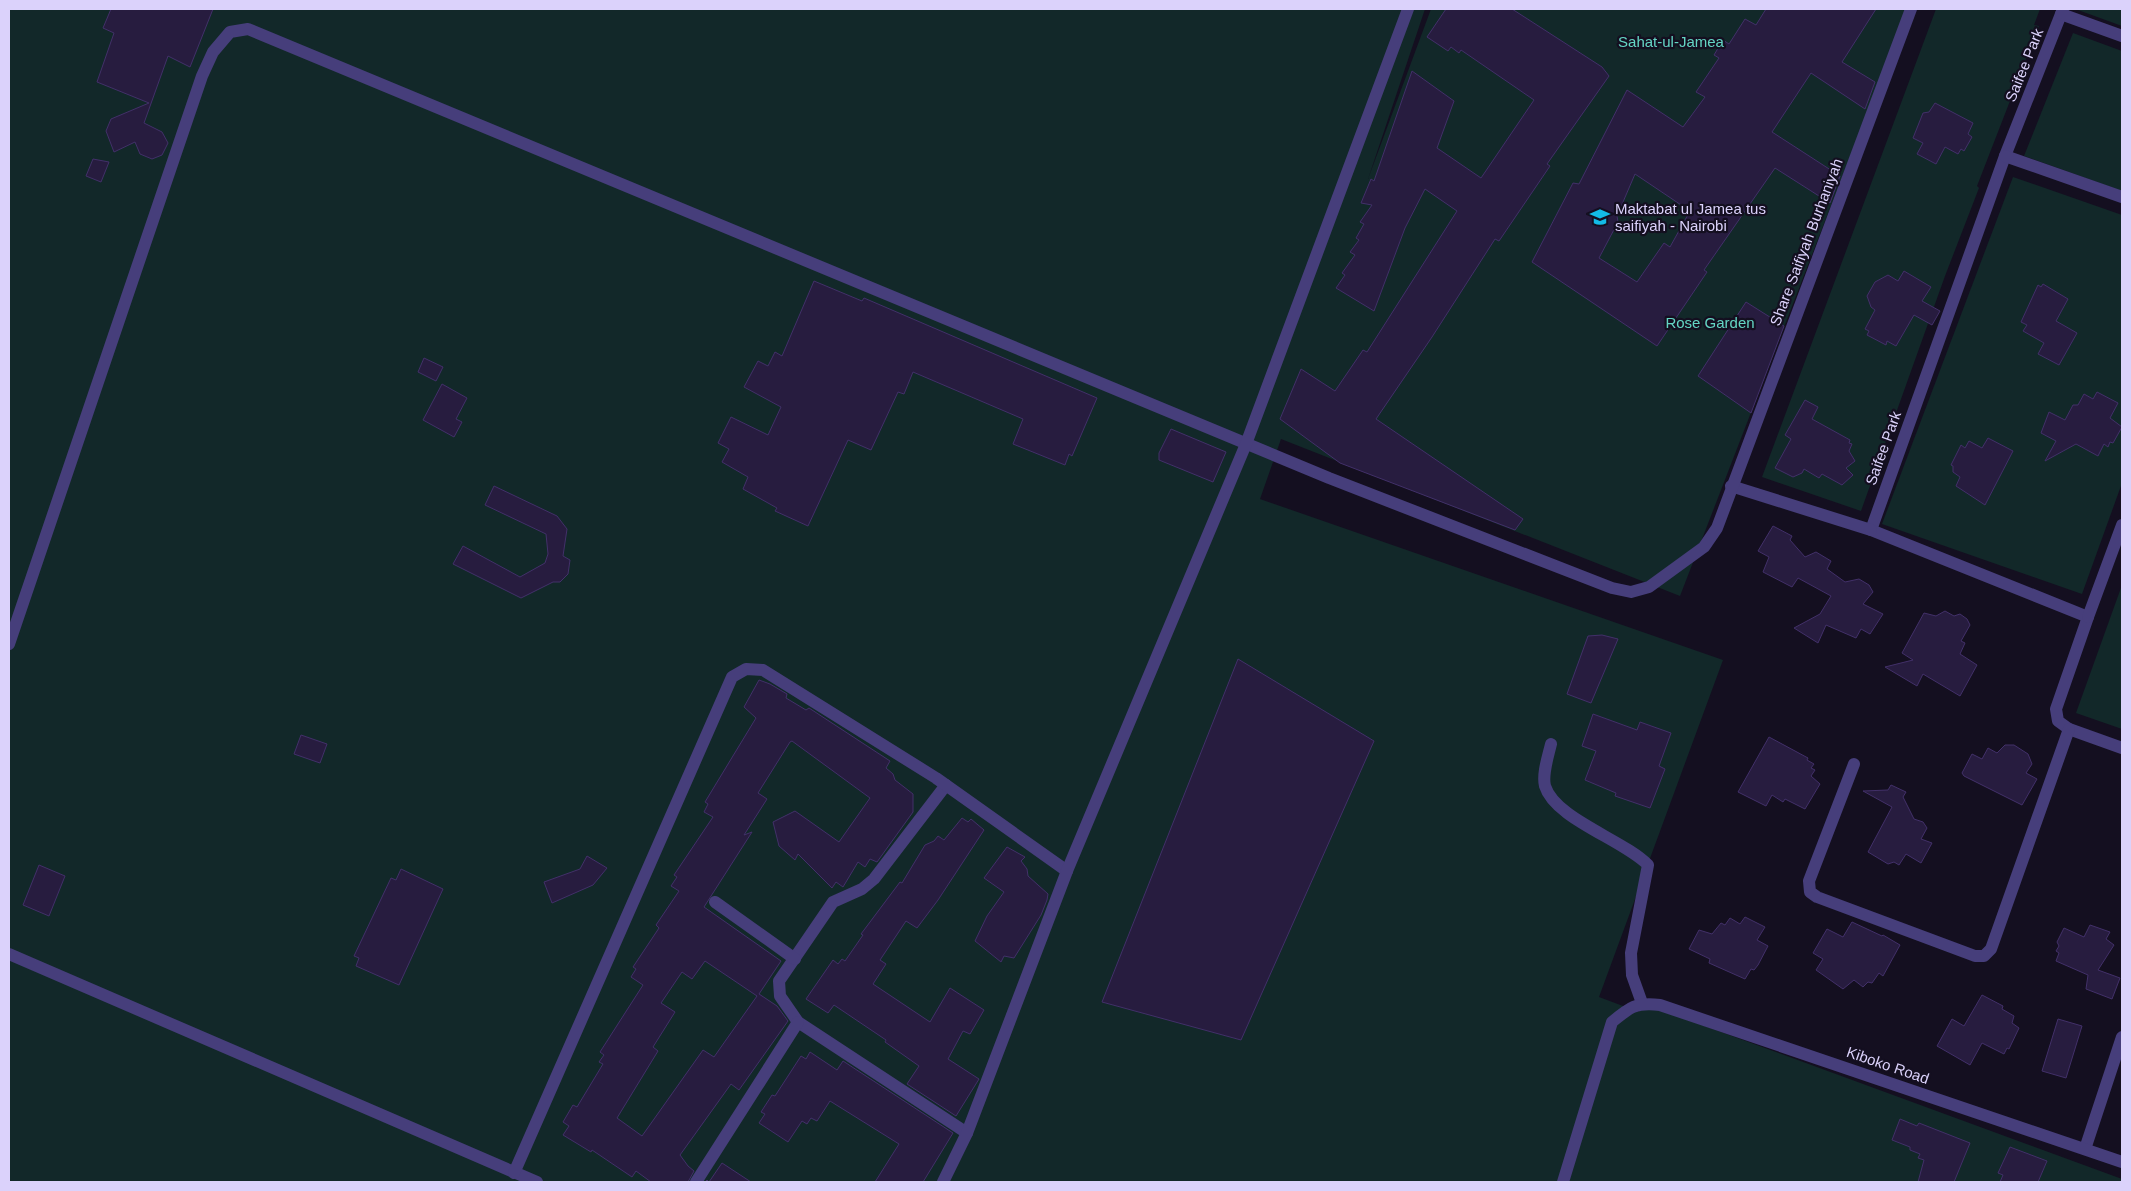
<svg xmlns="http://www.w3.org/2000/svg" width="2131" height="1191" viewBox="0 0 2131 1191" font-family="Arial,sans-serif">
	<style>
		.green { fill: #122829 }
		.building { fill: #271c3f; stroke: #423069; fill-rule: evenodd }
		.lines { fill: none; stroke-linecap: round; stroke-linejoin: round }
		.minor { stroke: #463e7b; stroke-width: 12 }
		.labels { text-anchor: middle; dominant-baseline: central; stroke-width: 4.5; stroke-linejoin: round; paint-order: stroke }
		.park-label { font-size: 15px; fill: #64d5c4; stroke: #140f20 }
		.street-label { font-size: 15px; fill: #dbd2fb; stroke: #140f20 }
		.poi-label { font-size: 15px; fill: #dbd2fb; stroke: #140f20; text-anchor: start }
	</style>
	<rect width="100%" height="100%" fill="#140f20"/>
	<g class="green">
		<path d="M 9,9 L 1425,9 L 1368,179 L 1431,9 L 1907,9 L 1680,596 L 1281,439 L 1260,499 L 1723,660 L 1599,997 L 1639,1012 L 1642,1003 L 2122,1179 L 2122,1182 L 9,1182 Z"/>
		<path d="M 1936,9 L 2040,9 L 2034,25 L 2039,26 L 1977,186 L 1979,188 L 1945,276 L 1861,511 L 1762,477 Z"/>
		<path d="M 2078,9 L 2122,9 L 2122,26 L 2078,10 Z"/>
		<path d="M 2073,33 L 2122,51 L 2122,191 L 2024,156 Z"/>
		<path d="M 2013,177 L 2122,215 L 2122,483 L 2082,594 L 1882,524 Z"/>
		<path d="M 2122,585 L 2122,729 L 2076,713 Z"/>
	</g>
	<g class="building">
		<path d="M 111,9 L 213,9 L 190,67 L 168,56 L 144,123 L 162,132 L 168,143 L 162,155 L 152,159 L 140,154 L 135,142 L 114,152 L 106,131 L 111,119 L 149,103 L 97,82 L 114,33 L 103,28 Z"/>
		<path d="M 1446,9 L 1512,9 L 1602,67 L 1609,76 L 1547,164 L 1550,166 L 1499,241 L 1495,239 L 1432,337 L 1376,419 L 1523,519 L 1515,530 L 1340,463 L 1280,419 L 1301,369 L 1335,391 L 1363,350 L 1367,352 L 1457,211 L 1425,189 L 1405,228 L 1374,311 L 1336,288 L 1345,275 L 1342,273 L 1355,255 L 1350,252 L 1359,240 L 1356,238 L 1364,224 L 1360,222 L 1372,205 L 1361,203 L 1371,179 L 1374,181 L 1412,71 L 1454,101 L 1437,148 L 1481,178 L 1534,100 L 1461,50 L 1459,53 L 1451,47 L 1448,51 L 1427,37 Z"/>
		<path d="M 1766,9 L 1876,9 L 1842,62 L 1875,82 L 1865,109 L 1811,73 L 1772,132 L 1840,176 L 1830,203 L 1775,168 L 1704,270 L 1707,272 L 1657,346 L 1532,262 L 1573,183 L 1579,184 L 1627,90 L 1683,127 L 1705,97 L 1696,92 L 1719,58 L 1714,55 L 1723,40 L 1729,44 L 1745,19 L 1756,25 ZM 1635,174 L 1690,211 L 1670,247 L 1664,243 L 1637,282 L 1599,258 L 1618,222 L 1617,216 Z"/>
		<path d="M 1935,103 L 1973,123 L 1968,134 L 1972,137 L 1964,151 L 1961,149 L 1958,154 L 1945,147 L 1936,164 L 1917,154 L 1923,143 L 1913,138 L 1923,113 L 1929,112 Z"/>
		<path d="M 93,159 L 109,162 L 101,182 L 86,176 Z"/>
		<path d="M 1904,271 L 1931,287 L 1922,301 L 1940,311 L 1932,325 L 1914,315 L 1896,346 L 1887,341 L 1886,345 L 1867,335 L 1869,331 L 1865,329 L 1875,310 L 1871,307 L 1867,296 L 1875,282 L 1888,275 L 1898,281 Z"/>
		<path d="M 814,281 L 862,301 L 864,298 L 1097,398 L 1072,456 L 1069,454 L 1065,465 L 1013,444 L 1023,419 L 913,372 L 904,394 L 898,392 L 871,450 L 848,440 L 808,526 L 775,511 L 777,508 L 743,489 L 748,477 L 722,462 L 729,449 L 718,443 L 731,417 L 768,435 L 781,407 L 744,387 L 758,361 L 768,366 L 775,352 L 782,356 Z"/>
		<path d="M 2043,284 L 2068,299 L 2056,321 L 2077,333 L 2059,365 L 2038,354 L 2044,343 L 2023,331 L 2027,325 L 2021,322 L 2038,285 L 2041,287 Z"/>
		<path d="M 1746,302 L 1784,326 L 1751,413 L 1698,376 Z"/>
		<path d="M 424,358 L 443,367 L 436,381 L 418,372 Z"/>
		<path d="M 442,384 L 467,398 L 456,419 L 462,422 L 454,437 L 423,420 Z"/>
		<path d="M 2097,392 L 2118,403 L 2110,418 L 2122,427 L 2113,443 L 2110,442 L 2108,447 L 2104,444 L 2098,456 L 2076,444 L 2045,461 L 2056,441 L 2041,433 L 2049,412 L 2065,420 L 2073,405 L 2078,405 L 2084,394 L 2093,399 Z"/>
		<path d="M 1805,400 L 1818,407 L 1812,419 L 1850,440 L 1849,443 L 1852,444 L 1849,451 L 1855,461 L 1846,468 L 1853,475 L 1842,485 L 1822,474 L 1819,478 L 1804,469 L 1802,473 L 1793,477 L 1775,468 L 1791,439 L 1785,435 Z"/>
		<path d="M 1171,429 L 1226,452 L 1213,482 L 1159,460 L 1159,453 Z"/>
		<path d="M 1988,438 L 2013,451 L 1985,505 L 1956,486 L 1960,477 L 1953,472 L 1953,466 L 1951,465 L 1961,445 L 1965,448 L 1969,441 L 1982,448 Z"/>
		<path d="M 494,486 L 557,516 L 567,529 L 563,556 L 570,560 L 568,574 L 560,582 L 553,582 L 521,598 L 453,564 L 463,546 L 520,577 L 545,563 L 548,554 L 546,534 L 485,505 Z"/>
		<path d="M 1773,526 L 1792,536 L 1790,540 L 1805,557 L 1816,552 L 1831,561 L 1827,569 L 1845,582 L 1859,579 L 1869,585 L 1873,592 L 1863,604 L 1883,614 L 1870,634 L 1861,629 L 1856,638 L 1826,625 L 1818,643 L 1794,628 L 1820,614 L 1831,596 L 1798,578 L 1792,587 L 1763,572 L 1769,557 L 1758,551 Z"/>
		<path d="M 1945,611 L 1954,616 L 1960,614 L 1967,619 L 1970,625 L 1961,641 L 1965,643 L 1960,654 L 1977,665 L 1960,696 L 1923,674 L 1917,686 L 1885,667 L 1913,660 L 1902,653 L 1924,613 L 1936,616 Z"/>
		<path d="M 1602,635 L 1618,639 L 1591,703 L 1567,694 L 1588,636 Z"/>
		<path d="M 1238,659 L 1374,741 L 1241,1040 L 1102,1002 Z"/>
		<path d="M 759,680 L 770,684 L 787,694 L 786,698 L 806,710 L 809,708 L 890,761 L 886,768 L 893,774 L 895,780 L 913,794 L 913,812 L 877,862 L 870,859 L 865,867 L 858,862 L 843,887 L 836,882 L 832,888 L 798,854 L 795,860 L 779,846 L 773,822 L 795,811 L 839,842 L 870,798 L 792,741 L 790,742 L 758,793 L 767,799 L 744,835 L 752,832 L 704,907 L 781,961 L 759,994 L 777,1006 L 788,1021 L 739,1090 L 731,1084 L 680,1155 L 688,1166 L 694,1171 L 688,1182 L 651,1182 L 636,1171 L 632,1177 L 592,1150 L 591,1152 L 563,1135 L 569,1126 L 563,1122 L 573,1105 L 577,1107 L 603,1064 L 599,1062 L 604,1055 L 600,1052 L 643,985 L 631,977 L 636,969 L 633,967 L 659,928 L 656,925 L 679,891 L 671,886 L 677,877 L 674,875 L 713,817 L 704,812 L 708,804 L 705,802 L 756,718 L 744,707 ZM 705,961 L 757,996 L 714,1057 L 703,1050 L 642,1136 L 617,1118 L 658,1051 L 653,1047 L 675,1012 L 661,1003 L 682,972 L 692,979 Z"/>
		<path d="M 1593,714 L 1637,730 L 1640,722 L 1671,733 L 1659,766 L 1665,769 L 1650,808 L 1615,796 L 1616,793 L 1585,780 L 1596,751 L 1582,746 Z"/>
		<path d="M 301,735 L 327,744 L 320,763 L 294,754 Z"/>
		<path d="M 1769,737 L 1808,758 L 1807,760 L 1814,764 L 1811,768 L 1815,770 L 1811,776 L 1820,784 L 1805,809 L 1785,799 L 1783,802 L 1772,795 L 1766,806 L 1738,792 Z"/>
		<path d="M 2005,745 L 2014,745 L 2028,754 L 2032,764 L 2026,773 L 2037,779 L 2022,805 L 1964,776 L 1962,773 L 1972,754 L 1982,759 L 1988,748 L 1997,753 Z"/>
		<path d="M 1891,785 L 1906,792 L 1903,797 L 1914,819 L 1923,822 L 1927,828 L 1921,839 L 1932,843 L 1921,863 L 1906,854 L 1899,865 L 1894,862 L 1888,864 L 1868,852 L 1892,807 L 1863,791 L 1888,790 Z"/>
		<path d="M 962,818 L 968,822 L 971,819 L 984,830 L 938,900 L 917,928 L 906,921 L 880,960 L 886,964 L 873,984 L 930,1022 L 950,988 L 984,1010 L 970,1034 L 963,1031 L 948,1059 L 979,1079 L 956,1116 L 907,1084 L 919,1066 L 885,1042 L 886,1040 L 834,1005 L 828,1013 L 806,999 L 833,960 L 838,964 L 842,959 L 845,961 L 863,935 L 861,934 L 900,882 L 902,883 L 925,845 L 934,841 L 938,836 L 944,840 Z"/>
		<path d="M 1007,847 L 1025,857 L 1021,861 L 1027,869 L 1028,876 L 1048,894 L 1047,900 L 1041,915 L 1014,958 L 1004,956 L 1001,962 L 975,941 L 987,916 L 1004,892 L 984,878 Z"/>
		<path d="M 587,856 L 607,868 L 593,885 L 552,903 L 544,882 L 580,869 Z"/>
		<path d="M 39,865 L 65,876 L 49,916 L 23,905 Z"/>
		<path d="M 401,869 L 443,889 L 399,985 L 356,966 L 359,958 L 354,956 L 391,878 L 396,880 Z"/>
		<path d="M 1745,917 L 1765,927 L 1757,940 L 1768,946 L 1758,965 L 1754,970 L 1751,969 L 1745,979 L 1709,963 L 1710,959 L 1689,949 L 1699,930 L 1712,934 L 1721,923 L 1725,925 L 1730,918 L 1740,924 Z"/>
		<path d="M 1852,922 L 1882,936 L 1883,935 L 1900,945 L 1883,976 L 1879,973 L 1872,983 L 1868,982 L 1863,987 L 1854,980 L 1843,989 L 1816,970 L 1823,959 L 1813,953 L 1827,929 L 1843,937 Z"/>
		<path d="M 2090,925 L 2110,932 L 2106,939 L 2114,945 L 2098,970 L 2120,978 L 2112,999 L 2086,989 L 2088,975 L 2056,961 L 2059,953 L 2056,951 L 2059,946 L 2057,942 L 2064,928 L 2084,937 Z"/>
		<path d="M 1982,995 L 2003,1006 L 2002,1009 L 2014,1016 L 2012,1023 L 2019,1028 L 2009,1049 L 2007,1048 L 2004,1054 L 1982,1043 L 1970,1065 L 1937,1046 L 1952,1019 L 1964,1026 Z"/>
		<path d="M 2058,1019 L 2082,1026 L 2066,1078 L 2042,1071 Z"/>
		<path d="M 810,1052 L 837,1070 L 843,1061 L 953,1133 L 923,1182 L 875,1182 L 899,1144 L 830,1101 L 817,1121 L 811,1118 L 807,1124 L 802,1121 L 788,1142 L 759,1123 L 765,1114 L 761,1112 L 772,1095 L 775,1096 L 801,1056 L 806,1059 Z"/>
		<path d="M 1900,1119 L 1917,1126 L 1919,1123 L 1970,1143 L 1954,1182 L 1918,1182 L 1924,1160 L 1918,1158 L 1920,1154 L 1910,1150 L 1910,1147 L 1892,1140 Z"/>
		<path d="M 2010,1147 L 2047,1161 L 2038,1182 L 2000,1182 L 2003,1175 L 1998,1173 Z"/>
		<path d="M 722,1163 L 751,1182 L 705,1182 L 707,1180 L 709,1182 Z"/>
	</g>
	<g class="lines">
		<g class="minor">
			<path d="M 2063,9 L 2005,156 L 1871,530 L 2088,617 L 2056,709 L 2058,721 L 2069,729 L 2122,748"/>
			<path d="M 2061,14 L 2122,36"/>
			<path d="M 2005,156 L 2122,197"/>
			<path d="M 1731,486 L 1871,530"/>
			<path d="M 2088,617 L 2122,525"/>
			<path d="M 9,644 L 202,76 L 213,52 L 230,32 L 248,29 L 1329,478 L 1612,588 L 1631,592 L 1649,587 L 1704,547 L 1717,528 L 1911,9"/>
			<path d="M 1551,744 C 1548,757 1542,774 1545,786 C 1555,819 1624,840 1648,865 L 1631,953 L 1632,975 L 1642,1003"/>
			<path d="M 1854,764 L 1809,881 L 1810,892 L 1817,897 L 1975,956 L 1984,956 L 1991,949 L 2069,729"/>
			<path d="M 946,785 L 874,879 L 862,889 L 833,902 L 779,981 L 780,996 L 798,1022 L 967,1133"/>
			<path d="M 715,902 L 795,959"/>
			<path d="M 9,954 L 537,1182"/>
			<path d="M 2085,1149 L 2122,1037"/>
			<path d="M 514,1173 L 732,677 L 746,669 L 763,670 L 936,778 L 1067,871"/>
			<path d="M 696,1182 L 798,1022"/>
			<path d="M 943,1182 L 967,1133 L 1067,871 L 1246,444 L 1408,9"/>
			<path d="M 1563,1182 L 1612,1022 C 1630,1007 1636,1002 1660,1005 L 2122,1162"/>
		</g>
	</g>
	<defs>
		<symbol id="university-bare" viewBox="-9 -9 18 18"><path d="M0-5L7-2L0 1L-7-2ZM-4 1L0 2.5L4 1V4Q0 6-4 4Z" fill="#13bbe6" stroke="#140f20" stroke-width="2.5" paint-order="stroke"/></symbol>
	</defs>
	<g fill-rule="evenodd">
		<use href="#university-bare" x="1586" y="203" width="28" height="28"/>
	</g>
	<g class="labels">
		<g class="park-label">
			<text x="1671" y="41">Sahat-ul-Jamea</text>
			<text x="1710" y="322">Rose Garden</text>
		</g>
		<g class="street-label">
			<text transform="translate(2024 65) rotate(-68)">Saifee Park</text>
			<text transform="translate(1806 242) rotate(-69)">Share Saifiyah Burhaniyah</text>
			<text transform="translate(1883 448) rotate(-70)">Saifee Park</text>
			<text transform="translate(1888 1065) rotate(19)">Kiboko Road</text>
		</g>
		<g class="poi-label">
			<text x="1615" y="208">Maktabat ul Jamea tus<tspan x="1615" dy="17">saifiyah - Nairobi</tspan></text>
		</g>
	</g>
	<rect width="2131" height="1191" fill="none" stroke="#dbd2fb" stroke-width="20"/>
</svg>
